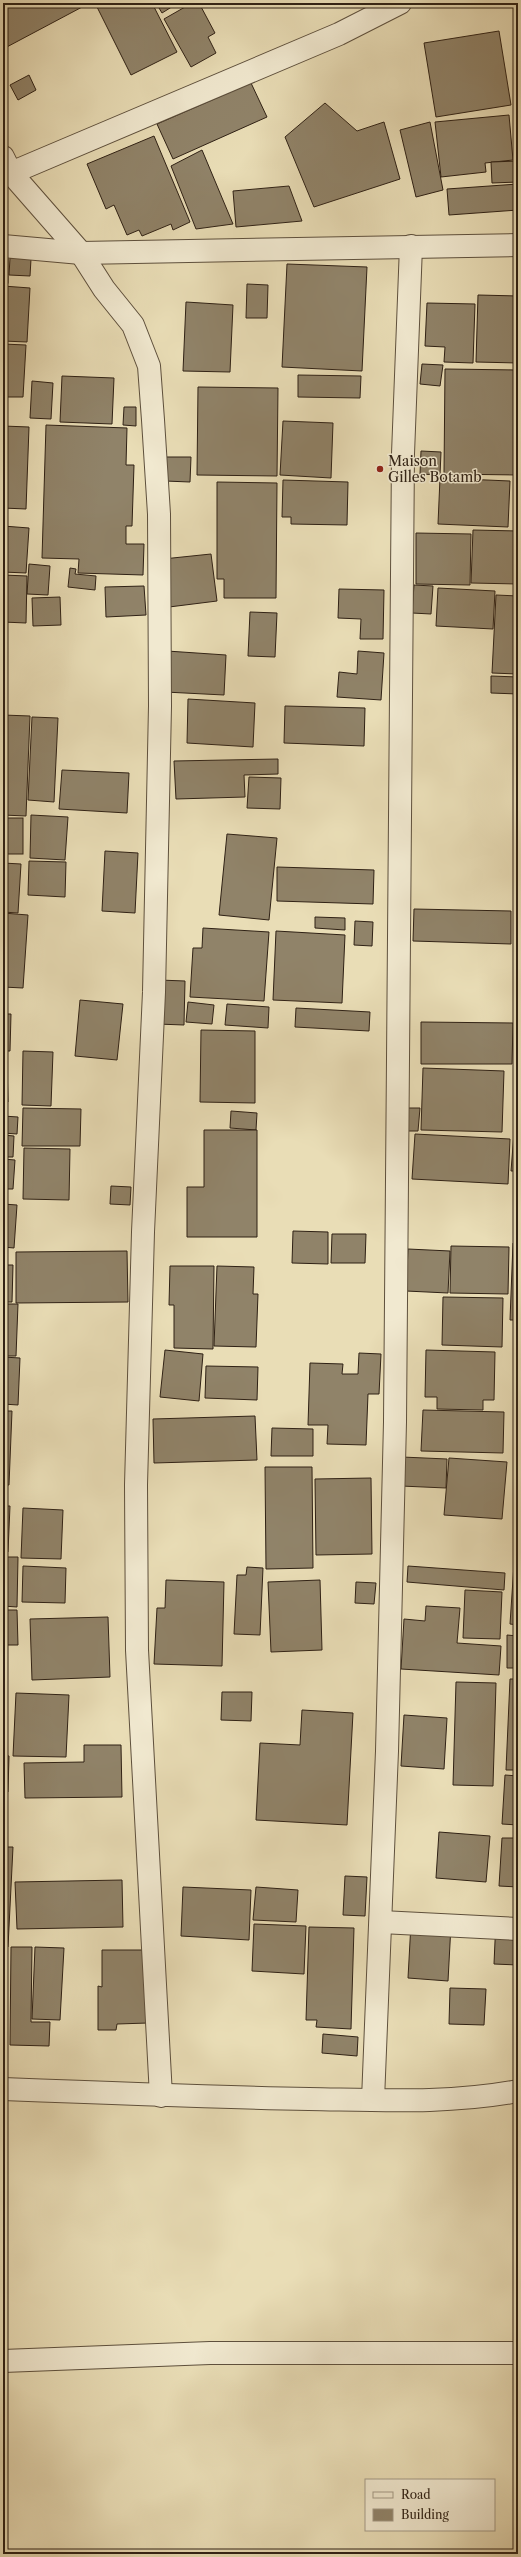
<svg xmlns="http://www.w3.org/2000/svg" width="521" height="2557" viewBox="0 0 521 2557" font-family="'Libre Caslon Text',serif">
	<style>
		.building { fill: #908369; stroke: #2f2115 }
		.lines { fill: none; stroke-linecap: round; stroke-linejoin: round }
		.street-casing { stroke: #5e503d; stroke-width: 24 }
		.street { stroke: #f1e9d0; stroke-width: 22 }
		.poi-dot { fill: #8f2418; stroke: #f1e9d0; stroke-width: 1.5 }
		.labels { text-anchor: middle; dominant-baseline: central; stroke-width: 3; stroke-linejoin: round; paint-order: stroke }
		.poi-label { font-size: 14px; fill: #2f2115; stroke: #f1e9d0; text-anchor: start }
	</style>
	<rect width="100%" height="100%" fill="#e9ddb6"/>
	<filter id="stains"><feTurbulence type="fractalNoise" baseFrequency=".005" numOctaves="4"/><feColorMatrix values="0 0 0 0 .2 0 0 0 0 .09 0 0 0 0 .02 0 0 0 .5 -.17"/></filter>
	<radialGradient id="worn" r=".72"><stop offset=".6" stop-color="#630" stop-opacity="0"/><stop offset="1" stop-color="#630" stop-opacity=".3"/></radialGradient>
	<g class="building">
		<path d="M 3,3 L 82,3 L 84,6 L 3,49 Z"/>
		<path d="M 100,3 L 152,3 L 177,52 L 131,75 L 96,5 Z"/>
		<path d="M 156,3 L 178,3 L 162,13 Z"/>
		<path d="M 192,3 L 199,3 L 215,33 L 208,37 L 216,53 L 191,67 L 164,19 Z"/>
		<path d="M 499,31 L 511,105 L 436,117 L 424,43 Z"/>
		<path d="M 29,75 L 36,90 L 18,100 L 10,85 Z"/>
		<path d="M 251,83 L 267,117 L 173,159 L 157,124 Z"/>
		<path d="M 325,103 L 357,131 L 384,122 L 400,179 L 314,207 L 285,137 Z"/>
		<path d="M 509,115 L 513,160 L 485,163 L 486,172 L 441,177 L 435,122 Z"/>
		<path d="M 430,122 L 443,190 L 416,197 L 400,130 Z"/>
		<path d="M 154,136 L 190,222 L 173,230 L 171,224 L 142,236 L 139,230 L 127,235 L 114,205 L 106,209 L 87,164 Z"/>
		<path d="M 202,150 L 233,224 L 196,229 L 171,166 Z"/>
		<path d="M 518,161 L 518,182 L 492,183 L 491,162 Z"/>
		<path d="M 518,184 L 518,210 L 449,215 L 447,189 Z"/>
		<path d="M 289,186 L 302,221 L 236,227 L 233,191 Z"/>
		<path d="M 10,258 L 31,259 L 30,276 L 9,275 Z"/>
		<rect x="3" y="259" width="5" height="24"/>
		<path d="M 287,264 L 367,267 L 362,371 L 282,367 Z"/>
		<path d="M 247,284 L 268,285 L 267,318 L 246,318 Z"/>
		<path d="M 3,286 L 30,288 L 27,342 L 3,341 Z"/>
		<path d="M 478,295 L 518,296 L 518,363 L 476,362 Z"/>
		<path d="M 186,302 L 233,305 L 230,372 L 183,371 Z"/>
		<path d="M 427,303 L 475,304 L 473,363 L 444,362 L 445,347 L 425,346 Z"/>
		<path d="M 3,344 L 26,345 L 23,397 L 3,397 Z"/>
		<path d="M 422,364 L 443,365 L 440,386 L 420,384 Z"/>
		<path d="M 445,369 L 518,370 L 518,475 L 444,474 Z"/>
		<path d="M 298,375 L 361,376 L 360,398 L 298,397 Z"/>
		<path d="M 62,376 L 114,378 L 112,424 L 60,422 Z"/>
		<path d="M 32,381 L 53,383 L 51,419 L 30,418 Z"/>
		<path d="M 198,387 L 278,388 L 277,476 L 197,475 Z"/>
		<path d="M 124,407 L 136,407 L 136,426 L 123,425 Z"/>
		<path d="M 283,421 L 333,423 L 331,478 L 280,475 Z"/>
		<path d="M 46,425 L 127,428 L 126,465 L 134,465 L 132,526 L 126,526 L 126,544 L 144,544 L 143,575 L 78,573 L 79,559 L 42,558 Z"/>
		<path d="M 3,426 L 29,427 L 26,509 L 3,508 Z"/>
		<path d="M 421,451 L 441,452 L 440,475 L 420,474 Z"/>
		<path d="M 165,457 L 191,457 L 190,482 L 165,481 Z"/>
		<path d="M 440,478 L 510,481 L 508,527 L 438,524 Z"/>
		<path d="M 283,480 L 348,482 L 347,525 L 291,524 L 291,517 L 282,517 Z"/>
		<path d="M 217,482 L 277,483 L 276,598 L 224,598 L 224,579 L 217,579 Z"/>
		<path d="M 3,526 L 29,528 L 26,573 L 3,572 Z"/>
		<path d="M 473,530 L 518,531 L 518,584 L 471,583 Z"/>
		<path d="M 416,533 L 471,534 L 470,585 L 416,584 Z"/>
		<path d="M 211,554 L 217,601 L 169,607 L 163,559 Z"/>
		<path d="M 29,564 L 50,566 L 48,595 L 27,594 Z"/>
		<path d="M 70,568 L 76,569 L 75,574 L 96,576 L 95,590 L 68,587 Z"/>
		<path d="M 3,575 L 27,576 L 26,623 L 3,622 Z"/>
		<path d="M 414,585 L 433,586 L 431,614 L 412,613 Z"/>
		<path d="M 144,586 L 146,615 L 106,617 L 105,587 Z"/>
		<path d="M 438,588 L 495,591 L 493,629 L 436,626 Z"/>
		<path d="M 339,589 L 384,590 L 383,639 L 360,639 L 361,619 L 338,618 Z"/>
		<path d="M 496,595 L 518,596 L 517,674 L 492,673 Z"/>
		<path d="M 60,597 L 61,625 L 33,626 L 32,598 Z"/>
		<path d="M 250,612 L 277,613 L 275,657 L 248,656 Z"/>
		<path d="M 167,651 L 226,655 L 224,695 L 165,692 Z"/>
		<path d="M 358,651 L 384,653 L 381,700 L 337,697 L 339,672 L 357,674 Z"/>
		<path d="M 491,676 L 518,677 L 518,694 L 491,693 Z"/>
		<path d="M 188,699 L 255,703 L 253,747 L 187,743 Z"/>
		<path d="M 285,706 L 365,708 L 364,746 L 284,743 Z"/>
		<path d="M 3,715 L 30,716 L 26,816 L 3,815 Z"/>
		<path d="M 32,717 L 58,718 L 54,802 L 28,800 Z"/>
		<path d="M 278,759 L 278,774 L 244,775 L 245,797 L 176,799 L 174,761 Z"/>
		<path d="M 518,766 L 518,797 L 516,797 Z"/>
		<path d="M 62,770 L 129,773 L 127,813 L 59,809 Z"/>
		<path d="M 249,777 L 281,778 L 280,809 L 247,808 Z"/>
		<path d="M 518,806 L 518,854 L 516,854 Z"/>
		<path d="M 31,815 L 68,817 L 65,860 L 30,858 Z"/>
		<rect x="3" y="818" width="20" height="36"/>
		<path d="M 227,834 L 277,838 L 269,920 L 219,915 Z"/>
		<path d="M 105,851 L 138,853 L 135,913 L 102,911 Z"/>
		<path d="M 516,858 L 518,858 L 518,905 L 514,905 Z"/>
		<path d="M 29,861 L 66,862 L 65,897 L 28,895 Z"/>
		<path d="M 3,863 L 21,864 L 18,913 L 3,912 Z"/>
		<path d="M 277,867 L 374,870 L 373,904 L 277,901 Z"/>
		<path d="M 414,909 L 511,911 L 511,944 L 413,941 Z"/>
		<path d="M 516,912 L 518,912 L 518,965 L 514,965 Z"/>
		<path d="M 3,913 L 28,915 L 23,988 L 3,987 Z"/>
		<path d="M 315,917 L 345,918 L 345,930 L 315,928 Z"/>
		<path d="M 355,921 L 373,922 L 372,946 L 354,945 Z"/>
		<path d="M 203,928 L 269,932 L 264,1001 L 190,997 L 193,948 L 202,948 Z"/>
		<path d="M 276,931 L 345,935 L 342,1003 L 273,1000 Z"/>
		<path d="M 159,980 L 185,981 L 184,1025 L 157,1024 Z"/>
		<path d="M 80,1000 L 123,1004 L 117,1060 L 75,1056 Z"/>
		<path d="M 188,1002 L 214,1005 L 212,1024 L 186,1022 Z"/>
		<path d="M 227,1004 L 269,1007 L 268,1028 L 225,1025 Z"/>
		<path d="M 296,1008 L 370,1012 L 369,1031 L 295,1027 Z"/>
		<path d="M 3,1014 L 11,1014 L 10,1051 L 3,1051 Z"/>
		<path d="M 421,1022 L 513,1023 L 512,1064 L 421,1064 Z"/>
		<path d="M 201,1030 L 255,1031 L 255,1103 L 200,1102 Z"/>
		<path d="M 23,1051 L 53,1052 L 51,1106 L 22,1105 Z"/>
		<path d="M 3,1064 L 7,1064 L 8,1102 L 3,1102 Z"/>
		<path d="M 423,1068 L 504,1071 L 502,1132 L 421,1130 Z"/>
		<path d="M 23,1108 L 81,1109 L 80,1146 L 22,1146 Z"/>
		<path d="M 406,1108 L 420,1108 L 418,1131 L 404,1131 Z"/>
		<path d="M 231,1111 L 257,1113 L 256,1130 L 230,1128 Z"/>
		<path d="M 3,1116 L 18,1117 L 17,1134 L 3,1133 Z"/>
		<path d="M 204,1130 L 257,1130 L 257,1237 L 187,1237 L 187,1187 L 204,1187 Z"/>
		<path d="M 514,1133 L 518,1133 L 518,1171 L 511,1171 Z"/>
		<path d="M 415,1134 L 510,1139 L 508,1184 L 412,1179 Z"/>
		<path d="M 3,1135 L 14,1136 L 13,1157 L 3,1157 Z"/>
		<path d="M 24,1148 L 70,1149 L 69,1200 L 23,1199 Z"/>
		<path d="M 3,1159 L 15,1160 L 13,1189 L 3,1189 Z"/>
		<path d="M 111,1186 L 131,1187 L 130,1205 L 110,1204 Z"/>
		<rect x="514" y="1190" width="4" height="45"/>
		<path d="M 3,1204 L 17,1205 L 14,1248 L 3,1247 Z"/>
		<path d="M 293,1231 L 328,1232 L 328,1264 L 292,1263 Z"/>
		<path d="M 332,1234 L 366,1234 L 365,1263 L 331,1263 Z"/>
		<path d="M 513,1243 L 518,1243 L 518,1320 L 510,1320 Z"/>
		<path d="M 451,1246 L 509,1247 L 508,1294 L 450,1293 Z"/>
		<path d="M 408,1249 L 450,1251 L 448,1293 L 406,1291 Z"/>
		<path d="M 127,1251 L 128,1302 L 16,1303 L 16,1252 Z"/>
		<path d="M 3,1265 L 13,1265 L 12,1302 L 3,1302 Z"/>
		<path d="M 170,1266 L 214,1266 L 213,1349 L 174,1348 L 174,1305 L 169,1305 Z"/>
		<path d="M 217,1266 L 254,1267 L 253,1294 L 258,1294 L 256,1347 L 214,1346 Z"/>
		<path d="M 443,1297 L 503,1298 L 502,1347 L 442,1345 Z"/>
		<path d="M 3,1304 L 18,1304 L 16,1356 L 3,1356 Z"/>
		<path d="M 165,1350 L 203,1354 L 199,1401 L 160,1397 Z"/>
		<path d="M 426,1350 L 495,1352 L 494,1400 L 483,1400 L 483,1410 L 437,1409 L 437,1397 L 425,1397 Z"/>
		<path d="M 359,1353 L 381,1354 L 379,1394 L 368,1394 L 366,1445 L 327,1444 L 328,1425 L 308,1425 L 310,1363 L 343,1364 L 342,1374 L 358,1374 Z"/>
		<path d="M 3,1357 L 20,1358 L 18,1405 L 3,1404 Z"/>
		<path d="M 206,1366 L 258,1367 L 257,1400 L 205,1398 Z"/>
		<path d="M 423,1410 L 504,1412 L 503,1453 L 421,1451 Z"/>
		<path d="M 3,1411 L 12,1411 L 9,1485 L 3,1485 Z"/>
		<path d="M 255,1416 L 257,1460 L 154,1463 L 153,1419 Z"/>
		<path d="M 272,1428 L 313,1429 L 313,1456 L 271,1456 Z"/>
		<path d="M 402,1457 L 447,1459 L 446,1488 L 401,1486 Z"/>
		<path d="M 449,1458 L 507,1462 L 502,1519 L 444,1515 Z"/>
		<path d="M 265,1467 L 312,1467 L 313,1568 L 266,1569 Z"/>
		<path d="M 371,1478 L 372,1554 L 316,1555 L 315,1479 Z"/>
		<path d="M 3,1506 L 10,1506 L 8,1552 L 3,1552 Z"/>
		<path d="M 23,1508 L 63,1510 L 61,1559 L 21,1558 Z"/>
		<path d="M 3,1557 L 18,1557 L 17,1607 L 3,1606 Z"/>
		<path d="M 514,1564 L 518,1565 L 518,1625 L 510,1624 Z"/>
		<path d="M 23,1566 L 66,1568 L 65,1603 L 22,1602 Z"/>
		<path d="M 408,1566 L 505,1573 L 504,1590 L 407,1582 Z"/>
		<path d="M 247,1567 L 263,1568 L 260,1635 L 234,1634 L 237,1575 L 246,1575 Z"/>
		<path d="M 166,1580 L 224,1582 L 222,1666 L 154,1664 L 157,1608 L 165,1608 Z"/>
		<path d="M 320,1580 L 322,1650 L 271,1652 L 268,1582 Z"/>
		<path d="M 356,1582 L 376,1583 L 374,1604 L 355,1603 Z"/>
		<path d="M 465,1590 L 502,1592 L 500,1639 L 463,1638 Z"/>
		<path d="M 426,1606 L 460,1608 L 457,1643 L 501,1646 L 499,1675 L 401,1669 L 404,1619 L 425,1621 Z"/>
		<path d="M 3,1610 L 17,1610 L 18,1645 L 3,1645 Z"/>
		<path d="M 108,1617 L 110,1677 L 32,1680 L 30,1619 Z"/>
		<path d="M 507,1635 L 518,1636 L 518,1668 L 507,1668 Z"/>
		<path d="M 510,1679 L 518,1679 L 518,1770 L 506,1770 Z"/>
		<path d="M 456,1682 L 496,1683 L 493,1786 L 453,1785 Z"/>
		<path d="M 222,1692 L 252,1692 L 251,1721 L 221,1720 Z"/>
		<path d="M 16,1693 L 69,1695 L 66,1757 L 13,1756 Z"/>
		<path d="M 302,1710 L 353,1713 L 347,1825 L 256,1820 L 260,1743 L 300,1745 Z"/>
		<path d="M 404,1715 L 447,1718 L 444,1769 L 401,1766 Z"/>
		<path d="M 84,1745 L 121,1745 L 122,1797 L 25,1798 L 24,1763 L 84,1762 Z"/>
		<path d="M 3,1755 L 9,1756 L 8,1792 L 3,1792 Z"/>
		<path d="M 505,1775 L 518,1776 L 518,1825 L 502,1824 Z"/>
		<path d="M 439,1832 L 490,1836 L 486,1882 L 436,1878 Z"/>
		<path d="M 502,1838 L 518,1838 L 518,1887 L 499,1886 Z"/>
		<path d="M 3,1847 L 13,1847 L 8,1947 L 3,1947 Z"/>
		<path d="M 345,1876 L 367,1877 L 365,1916 L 343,1915 Z"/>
		<path d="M 122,1880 L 123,1927 L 17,1929 L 15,1882 Z"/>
		<path d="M 183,1887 L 251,1890 L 249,1940 L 181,1936 Z"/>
		<path d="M 256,1887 L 298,1890 L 296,1922 L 253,1920 Z"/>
		<path d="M 496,1919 L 518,1920 L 518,1965 L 494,1964 Z"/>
		<path d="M 411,1923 L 451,1925 L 448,1981 L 408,1978 Z"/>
		<path d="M 254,1924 L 306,1926 L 304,1974 L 252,1971 Z"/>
		<path d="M 309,1927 L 354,1928 L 351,2029 L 316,2027 L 317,2020 L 306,2020 Z"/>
		<path d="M 11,1947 L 32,1947 L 31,2022 L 50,2022 L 49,2046 L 10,2045 Z"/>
		<path d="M 35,1947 L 64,1948 L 60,2020 L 32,2019 Z"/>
		<path d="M 102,1950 L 148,1950 L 148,2023 L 117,2024 L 116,2030 L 98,2030 L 98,1986 L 102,1987 Z"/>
		<path d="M 450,1988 L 486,1989 L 484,2025 L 449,2024 Z"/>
		<path d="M 323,2034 L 358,2037 L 357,2056 L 322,2053 Z"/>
	</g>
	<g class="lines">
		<defs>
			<g id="street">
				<path d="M 3,157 L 11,173 L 81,253 L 104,289 L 133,325 L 149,366 L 153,420 L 159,514 L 160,706 L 154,992 L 143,1232 L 136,1485 L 137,1650 L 161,2096"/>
				<path d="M 11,173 L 339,34 L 400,3"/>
				<path d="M 3,246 L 81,253 L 518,245"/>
				<path d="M 381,1922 L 518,1929"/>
				<path d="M 3,2089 C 105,2093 207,2097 309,2099 C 378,2100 450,2104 518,2091"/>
				<path d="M 373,2100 L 387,1751 L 395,1422 L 403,454 L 411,246"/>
				<path d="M 3,2361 L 210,2353 L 518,2353"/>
			</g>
		</defs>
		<use href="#street" class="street-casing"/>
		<use href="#street" class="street"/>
	</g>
	<circle class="poi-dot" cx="380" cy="469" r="4"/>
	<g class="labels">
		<g class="poi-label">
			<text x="388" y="461">Maison<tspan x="388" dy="16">Gilles Botamb</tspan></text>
		</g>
	</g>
	<rect width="521" height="2557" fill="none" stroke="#e9ddb6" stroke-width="16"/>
	<rect x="4" y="4" width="513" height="2549" fill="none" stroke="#2f2115" stroke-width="2"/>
	<rect x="8" y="8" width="505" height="2541" fill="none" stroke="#2f2115"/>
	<rect x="365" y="2479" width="130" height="52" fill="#f1e9d0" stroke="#a39985"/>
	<rect x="373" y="2492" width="20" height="6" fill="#f1e9d0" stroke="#a39985"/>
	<text x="401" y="2499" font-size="12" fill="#2f2115">Road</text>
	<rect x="373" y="2509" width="20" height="12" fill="#908369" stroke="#a39985"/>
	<text x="401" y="2519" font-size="12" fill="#2f2115">Building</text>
	<rect width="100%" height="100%" filter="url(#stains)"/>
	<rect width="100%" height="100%" fill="url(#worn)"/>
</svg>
